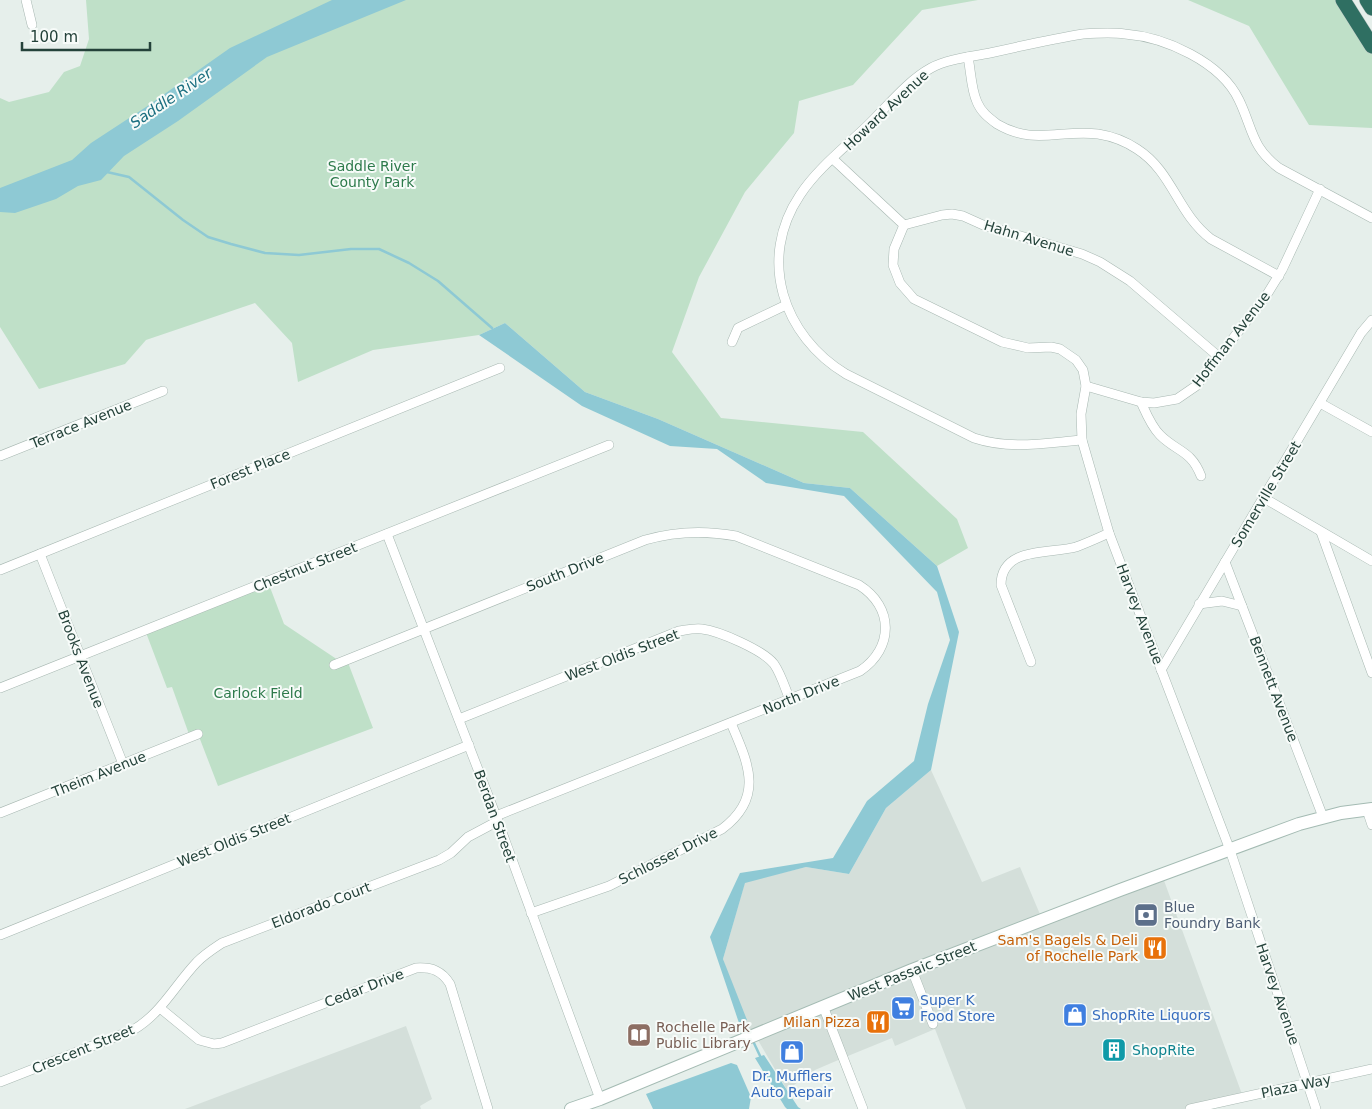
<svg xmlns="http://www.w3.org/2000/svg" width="1372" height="1109" viewBox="0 0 1372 1109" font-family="'DejaVu Sans',sans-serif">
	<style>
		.built { fill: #d4dfda }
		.green { fill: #bfe0c8 }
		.water { fill: #8ec9d4 }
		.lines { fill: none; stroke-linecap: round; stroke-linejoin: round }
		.stream { stroke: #8ec9d4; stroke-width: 2.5 }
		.minor-casing { stroke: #a8b8b2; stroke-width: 10 }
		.secondary-casing { stroke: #a4bbb3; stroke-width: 14 }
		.motorway-casing { stroke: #c2cac8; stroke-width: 16 }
		.minor { stroke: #fff; stroke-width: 9 }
		.secondary { stroke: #fff; stroke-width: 12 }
		.motorway { stroke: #2f6f62; stroke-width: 15 }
		.labels { text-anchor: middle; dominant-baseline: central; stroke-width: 4; stroke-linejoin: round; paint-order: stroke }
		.street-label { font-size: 14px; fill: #24423a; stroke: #f7fbf9 }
		.park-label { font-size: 14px; fill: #2d7a4b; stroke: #f7fbf9 }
		.service-label { font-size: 14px; fill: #4e5e75; stroke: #f7fbf9; text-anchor: start }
		.food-label { font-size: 14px; fill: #c56008; stroke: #f7fbf9; text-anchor: end }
		.shop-label { font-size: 14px; fill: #366cbe; stroke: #f7fbf9; text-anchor: start }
		.education-label { font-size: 14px; fill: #785e54; stroke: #f7fbf9; text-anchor: start }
		.culture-label { font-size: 14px; fill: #0d838f; stroke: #f7fbf9; text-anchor: start }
		.water-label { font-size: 15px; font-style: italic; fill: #1c6f80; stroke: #f7fbf9 }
	</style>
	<rect width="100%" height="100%" fill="#e6efeb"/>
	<g class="built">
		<path d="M 931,770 L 982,882 L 1020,867 L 1042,919 L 1162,875 L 1243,1097 L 1190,1109 L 966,1109 L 935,1029 L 895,1046 L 892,1038 L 843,1058 L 815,1070 L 787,1090 L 755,1035 L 750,1037 L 743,1021 L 723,959 L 745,882 L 806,867 L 849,874 L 886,808 Z"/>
		<path d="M 406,1026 L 432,1099 L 420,1106 L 421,1109 L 185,1109 Z"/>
	</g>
	<g class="green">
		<path d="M 86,0 L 978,0 L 922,10 L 853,85 L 799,101 L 794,133 L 745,192 L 699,277 L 672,352 L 721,418 L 863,432 L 957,519 L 968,548 L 937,566 L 850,488 L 804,483 L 658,419 L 585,392 L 505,323 L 479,335 L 373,350 L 298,382 L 292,343 L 255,303 L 146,340 L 125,364 L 39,389 L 0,327 L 0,98 L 9,102 L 49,92 L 64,72 L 80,66 L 89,39 Z"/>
		<path d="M 1188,0 L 1344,0 L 1372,47 L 1372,128 L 1309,125 L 1249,26 Z"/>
		<path d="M 268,582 L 284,624 L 341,662 L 347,660 L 373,728 L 218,786 L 198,734 L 190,737 L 172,687 L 167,688 L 145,630 Z"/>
	</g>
	<g class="water">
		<path d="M 332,0 L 406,0 L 267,57 L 178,121 L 124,156 L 101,180 L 78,186 L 56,199 L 15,213 L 0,212 L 0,188 L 72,160 L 91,143 L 146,107 L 230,48 Z"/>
		<path d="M 505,323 L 585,392 L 658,419 L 804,483 L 850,488 L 937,566 L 959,632 L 931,770 L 886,808 L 849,874 L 806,867 L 745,883 L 723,959 L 747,1020 L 739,1023 L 710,937 L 740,873 L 833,858 L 867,801 L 914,761 L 928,704 L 950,640 L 937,592 L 844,496 L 766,483 L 717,449 L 670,446 L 582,406 L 479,335 Z"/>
		<path d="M 764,1055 L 798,1107 L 801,1109 L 787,1109 L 785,1107 L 755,1058 Z"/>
		<path d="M 731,1063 L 737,1065 L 751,1097 L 749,1109 L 653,1109 L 646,1094 Z"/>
	</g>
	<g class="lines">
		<g class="stream">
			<path d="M 107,172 L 129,177 L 183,220 L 208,237 L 231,244 L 265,253 L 299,255 L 351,249 L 379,249 L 409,263 L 438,281 L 492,328"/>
			<path d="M 743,1021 L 749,1034"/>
			<path d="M 753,1041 L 761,1058"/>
		</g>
		<defs>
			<g id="minor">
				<path d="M 26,0 L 32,25"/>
				<path d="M 968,57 C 971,72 971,89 977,102 C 981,112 989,118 997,124 C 1034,146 1061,129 1098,134 C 1111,136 1125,141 1137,149 C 1173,172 1177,213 1211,239 L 1279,276"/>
				<path d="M 833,159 L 904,225"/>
				<path d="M 904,225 L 894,249 L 893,265 L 900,283 L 914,299 L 1002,342 L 1028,348 L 1051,347 L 1060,349 L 1076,360 L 1083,370 L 1086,386 L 1081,414 L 1082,440 L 1109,533 L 1230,850 L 1316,1109"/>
				<path d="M 904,225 L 942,215 L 952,214 L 963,216 L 983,225 L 1082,254 L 1100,262 L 1130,281 L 1219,357"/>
				<path d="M 732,342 L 738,328 L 786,305"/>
				<path d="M 1086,386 L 1141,402 L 1154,403 L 1177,399 L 1196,386 L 1266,296 L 1282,270 L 1320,189"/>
				<path d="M 1141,402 C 1146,413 1151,426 1160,435 C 1177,452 1191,450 1201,476"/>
				<path d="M 1320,403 L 1372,432"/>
				<path d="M 1082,440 C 1045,443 1010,450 974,438 L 846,374 C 783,336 757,259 800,195 C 817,169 844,148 866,127 C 886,108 907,81 931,68 C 948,59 970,57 990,53 C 1021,46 1052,39 1083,34 C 1097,33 1111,32 1125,34 C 1165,37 1221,62 1239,100 C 1253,129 1251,147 1279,168 L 1372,218"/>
				<path d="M 0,456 L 163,391"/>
				<path d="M 1264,498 L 1372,561"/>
				<path d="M 1321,532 L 1372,673"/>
				<path d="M 387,534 L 496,816 L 600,1099"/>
				<path d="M 40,554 L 123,764"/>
				<path d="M 1225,562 L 1323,817"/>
				<path d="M 0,570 L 500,368"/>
				<path d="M 1199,604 L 1222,601 L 1242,606"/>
				<path d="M 1031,662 L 1001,585 C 1001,546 1051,554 1076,547 C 1087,543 1098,538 1109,533"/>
				<path d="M 334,665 L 645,540 C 676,531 704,530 736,536 L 859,585 C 894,607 894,648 860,671 L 496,816"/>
				<path d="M 1161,670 L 1361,333 L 1372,320"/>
				<path d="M 0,688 L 609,445"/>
				<path d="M 459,719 L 679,631 C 686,630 694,628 702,629 C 719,631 763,650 774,664 C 781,674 785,688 790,700"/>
				<path d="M 1367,810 L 1372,825"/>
				<path d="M 0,813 L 198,734"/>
				<path d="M 531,913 L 609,886 L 722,829 C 765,797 748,763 731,723"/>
				<path d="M 0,935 L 469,745"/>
				<path d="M 912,970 L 933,1024"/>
				<path d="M 823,1006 L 863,1109"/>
				<path d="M 160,1008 L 199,1040 L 214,1044 L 222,1043 L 416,968 C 432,967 442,971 450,984 L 488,1109"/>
				<path d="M 0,1082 L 133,1030 C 161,1014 175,985 197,962 C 205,954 213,949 222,943 L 439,860 L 451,853 L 468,837 L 498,821"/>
				<path d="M 1190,1109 L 1372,1069"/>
			</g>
			<path id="secondary" d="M 571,1109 L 600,1099 L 912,970 L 1120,890 L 1299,824 L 1341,813 L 1372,809"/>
			<g id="motorway">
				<path d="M 1343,0 L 1372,46"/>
				<path d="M 1367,0 L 1372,8"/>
			</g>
		</defs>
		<use href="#minor" class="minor-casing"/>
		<use href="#secondary" class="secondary-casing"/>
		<use href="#motorway" class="motorway-casing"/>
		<use href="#minor" class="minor"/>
		<use href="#secondary" class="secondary"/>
		<use href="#motorway" class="motorway"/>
	</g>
	<defs>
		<symbol id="bank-square" viewBox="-11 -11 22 22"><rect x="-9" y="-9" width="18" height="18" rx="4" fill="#5c6f8a" stroke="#f7fbf9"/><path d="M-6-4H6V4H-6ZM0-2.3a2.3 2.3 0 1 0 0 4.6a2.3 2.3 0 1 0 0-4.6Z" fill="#fff"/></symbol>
		<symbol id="restaurant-square" viewBox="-11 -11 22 22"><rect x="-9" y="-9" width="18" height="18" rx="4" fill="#e8710a" stroke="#f7fbf9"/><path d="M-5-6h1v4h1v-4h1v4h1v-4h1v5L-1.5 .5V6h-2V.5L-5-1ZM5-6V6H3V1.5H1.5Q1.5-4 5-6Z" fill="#fff"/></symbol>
		<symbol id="supermarket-square" viewBox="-11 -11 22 22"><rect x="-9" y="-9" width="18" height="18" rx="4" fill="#3f7fe0" stroke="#f7fbf9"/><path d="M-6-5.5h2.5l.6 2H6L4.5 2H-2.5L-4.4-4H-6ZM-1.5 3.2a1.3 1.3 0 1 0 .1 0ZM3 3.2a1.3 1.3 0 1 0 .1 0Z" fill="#fff"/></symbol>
		<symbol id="shop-square" viewBox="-11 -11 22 22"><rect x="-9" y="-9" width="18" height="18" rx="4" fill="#3f7fe0" stroke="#f7fbf9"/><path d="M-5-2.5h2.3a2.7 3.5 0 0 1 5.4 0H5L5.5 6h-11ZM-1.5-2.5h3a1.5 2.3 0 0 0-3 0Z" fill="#fff"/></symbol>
		<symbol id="library-square" viewBox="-11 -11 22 22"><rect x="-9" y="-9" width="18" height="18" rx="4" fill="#8d6e63" stroke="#f7fbf9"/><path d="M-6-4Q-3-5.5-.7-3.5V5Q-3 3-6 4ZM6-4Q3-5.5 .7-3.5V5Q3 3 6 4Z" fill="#fff"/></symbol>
		<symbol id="building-square" viewBox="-11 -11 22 22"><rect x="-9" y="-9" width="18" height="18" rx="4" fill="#0f9aa8" stroke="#f7fbf9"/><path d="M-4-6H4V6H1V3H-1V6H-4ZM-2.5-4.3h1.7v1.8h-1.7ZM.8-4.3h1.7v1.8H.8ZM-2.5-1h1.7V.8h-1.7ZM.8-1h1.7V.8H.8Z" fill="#fff"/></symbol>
	</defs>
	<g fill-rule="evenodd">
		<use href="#bank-square" x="1132" y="901" width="28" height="28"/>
		<use href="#restaurant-square" x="1141" y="934" width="28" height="28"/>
		<use href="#supermarket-square" x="889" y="994" width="28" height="28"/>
		<use href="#shop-square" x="1061" y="1001" width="28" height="28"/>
		<use href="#restaurant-square" x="864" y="1008" width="28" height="28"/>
		<use href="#library-square" x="625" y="1021" width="28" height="28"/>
		<use href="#building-square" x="1100" y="1036" width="28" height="28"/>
		<use href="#shop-square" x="778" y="1038" width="28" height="28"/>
	</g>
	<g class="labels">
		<g class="street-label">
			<text transform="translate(886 110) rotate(-43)">Howard Avenue</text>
			<text transform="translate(1029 238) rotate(17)">Hahn Avenue</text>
			<text transform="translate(1231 339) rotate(-52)">Hoffman Avenue</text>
			<text transform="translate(81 424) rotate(-22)">Terrace Avenue</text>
			<text transform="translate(250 469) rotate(-22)">Forest Place</text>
			<text transform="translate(1266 494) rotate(-59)">Somerville Street</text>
			<text transform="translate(305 567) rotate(-22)">Chestnut Street</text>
			<text transform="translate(565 572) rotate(-22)">South Drive</text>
			<text transform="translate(1140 614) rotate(69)">Harvey Avenue</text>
			<text transform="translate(622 655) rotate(-21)">West Oldis Street</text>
			<text transform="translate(81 659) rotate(69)">Brooks Avenue</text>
			<text transform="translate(1274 689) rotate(69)">Bennett Avenue</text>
			<text transform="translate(801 695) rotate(-22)">North Drive</text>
			<text transform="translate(99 774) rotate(-22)">Theim Avenue</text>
			<text transform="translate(495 816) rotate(70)">Berdan Street</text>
			<text transform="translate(234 840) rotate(-22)">West Oldis Street</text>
			<text transform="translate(668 856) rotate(-27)">Schlosser Drive</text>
			<text transform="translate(321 905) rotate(-21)">Eldorado Court</text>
			<text transform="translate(912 971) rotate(-22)">West Passaic Street</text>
			<text transform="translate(364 988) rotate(-21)">Cedar Drive</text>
			<text transform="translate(1278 994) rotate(71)">Harvey Avenue</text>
			<text transform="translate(83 1049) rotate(-22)">Crescent Street</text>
			<text transform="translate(1296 1086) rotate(-12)">Plaza Way</text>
		</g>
		<g class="park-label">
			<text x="372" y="166">Saddle River<tspan x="372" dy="16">County Park</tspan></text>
			<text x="258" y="693">Carlock Field</text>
		</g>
		<g class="service-label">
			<text x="1164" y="907">Blue<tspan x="1164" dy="16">Foundry Bank</tspan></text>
		</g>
		<g class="food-label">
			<text x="1138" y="940">Sam's Bagels &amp; Deli<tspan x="1138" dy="16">of Rochelle Park</tspan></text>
			<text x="860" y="1022">Milan Pizza</text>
		</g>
		<g class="shop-label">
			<text x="920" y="1000">Super K<tspan x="920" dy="16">Food Store</tspan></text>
			<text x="1092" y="1015">ShopRite Liquors</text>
			<text x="792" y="1076" text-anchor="middle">Dr. Mufflers<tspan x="792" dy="16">Auto Repair</tspan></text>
		</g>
		<g class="education-label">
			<text x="656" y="1027">Rochelle Park<tspan x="656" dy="16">Public Library</tspan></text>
		</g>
		<g class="culture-label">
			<text x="1132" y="1050">ShopRite</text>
		</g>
		<g class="water-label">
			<text transform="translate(171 98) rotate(-34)">Saddle River</text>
		</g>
	</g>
	<path d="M22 42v8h128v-8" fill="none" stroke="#24423a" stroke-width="2.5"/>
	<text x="30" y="42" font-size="15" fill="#24423a" stroke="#f7fbf9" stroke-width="4" paint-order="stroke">100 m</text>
</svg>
